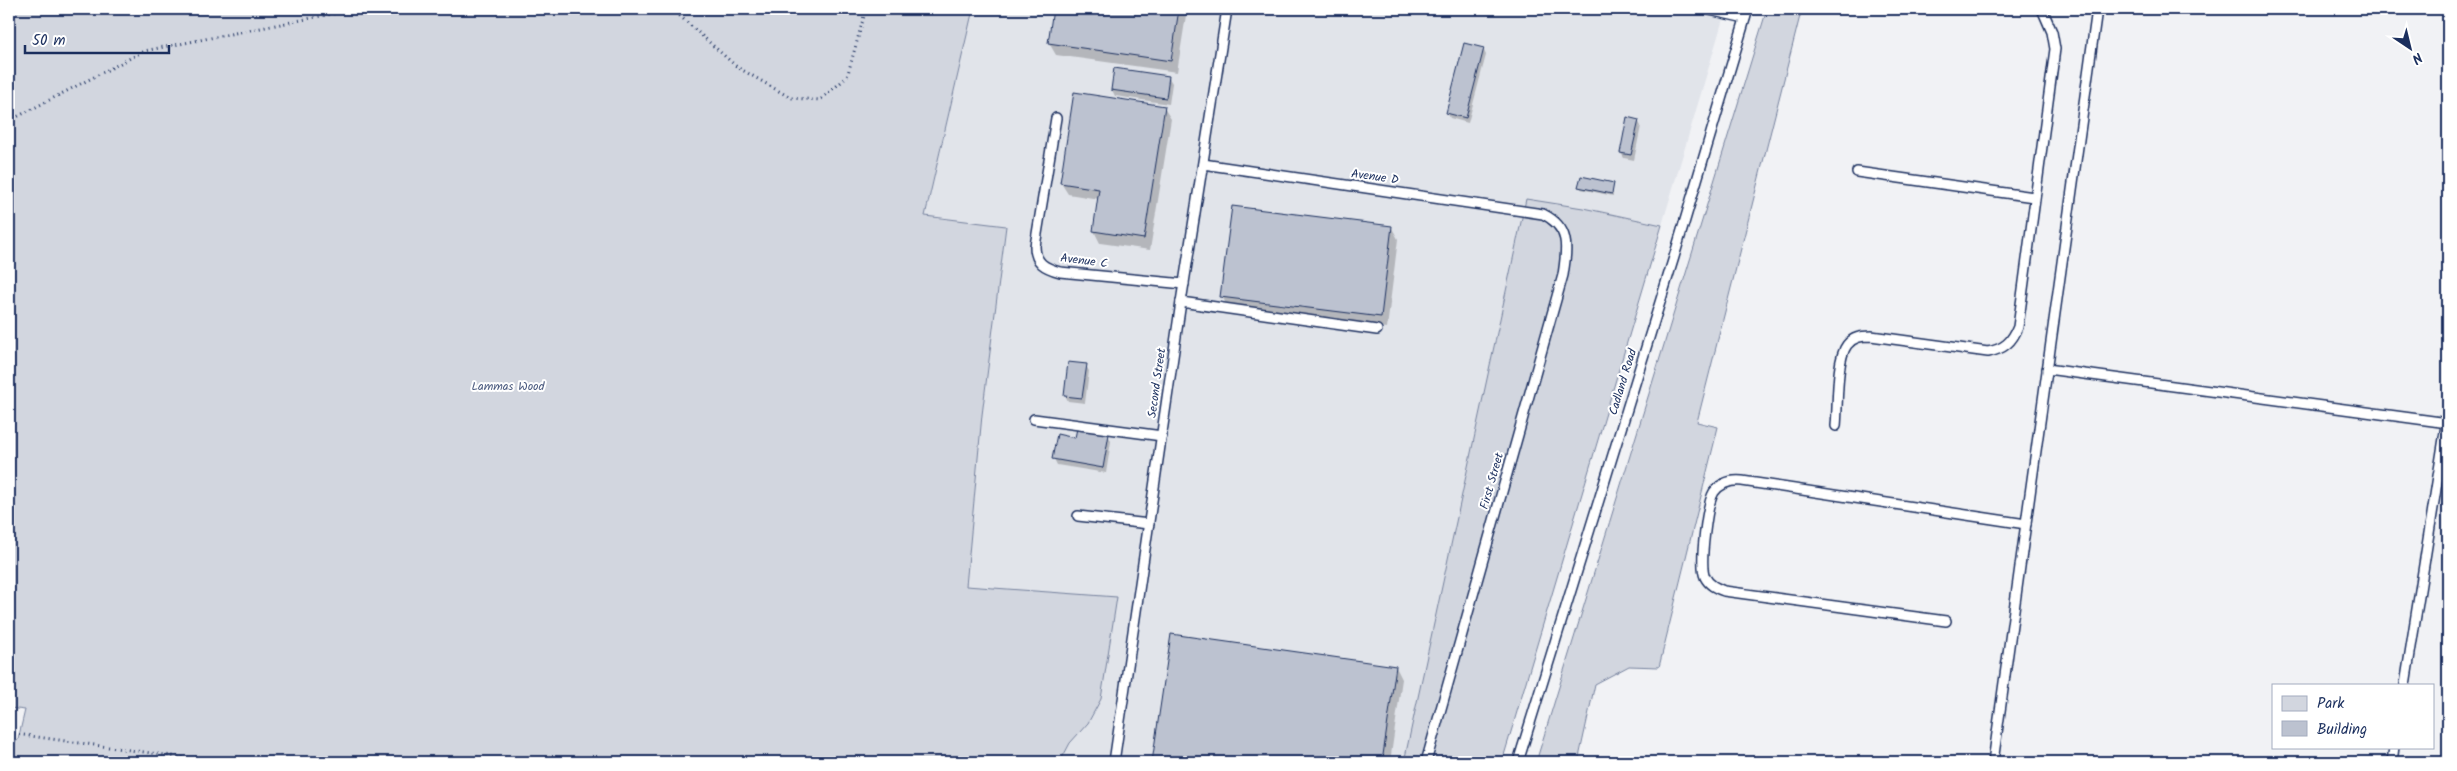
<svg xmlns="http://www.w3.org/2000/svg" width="2457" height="771" viewBox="0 0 2457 771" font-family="Kalam,sans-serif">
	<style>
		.built { fill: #e1e4ea }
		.green { fill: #d2d6df; stroke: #76829e }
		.shadow { fill: #0003 }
		.building { fill: #bcc2d0; stroke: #1b2f5e }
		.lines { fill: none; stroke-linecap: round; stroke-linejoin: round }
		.lane-casing { stroke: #1b2f5e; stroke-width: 12 }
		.path { stroke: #1b2f5e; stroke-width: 3; stroke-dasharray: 1 4; stroke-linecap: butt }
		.lane { stroke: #fff; stroke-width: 9 }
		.labels { text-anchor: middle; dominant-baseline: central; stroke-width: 4; stroke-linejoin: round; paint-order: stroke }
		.street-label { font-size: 12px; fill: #1b2f5e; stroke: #fff }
		.park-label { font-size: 12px; fill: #49597e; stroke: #fff }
	</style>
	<rect width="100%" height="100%" fill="#f1f2f5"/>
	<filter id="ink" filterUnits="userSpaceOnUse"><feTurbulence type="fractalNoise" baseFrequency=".02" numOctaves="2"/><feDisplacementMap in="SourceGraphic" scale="10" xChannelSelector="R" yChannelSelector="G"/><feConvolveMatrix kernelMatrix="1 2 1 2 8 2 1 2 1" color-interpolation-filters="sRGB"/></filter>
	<g filter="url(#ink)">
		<path class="built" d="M 973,9 L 1726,9 L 1662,225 L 1583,208 L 1425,762 L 948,762 L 982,415 L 1006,227 L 925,216 Z"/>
		<g class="green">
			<path d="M 9,9 L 973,9 L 925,216 L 1006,226 L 982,415 L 966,586 L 1117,597 L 1101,699 L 1088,723 L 1070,743 L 1060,762 L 9,762 L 9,746 L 18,740 L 25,710 L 9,708 Z"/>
			<path d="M 1767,9 L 1790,9 L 1801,12 L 1697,422 L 1718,427 L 1659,667 L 1629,666 L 1595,684 L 1578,762 L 1536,762 Z"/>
			<path d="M 1526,199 L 1583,208 L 1662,225 L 1502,762 L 1404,762 Z"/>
		</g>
		<g class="shadow">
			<path d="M 1055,9 L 1187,9 L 1177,72 L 1056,55 L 1049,43 Z"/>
			<path d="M 1483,49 L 1486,55 L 1468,123 L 1450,118 L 1447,112 Z"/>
			<path d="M 1115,70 L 1169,78 L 1172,83 L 1169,104 L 1115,96 L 1112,90 Z"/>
			<path d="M 1164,108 L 1171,119 L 1150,250 L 1100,243 L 1094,231 L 1099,199 L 1068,194 L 1061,183 Z"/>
			<path d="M 1638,121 L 1641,126 L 1634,160 L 1624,158 L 1621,153 Z"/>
			<path d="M 1613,185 L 1613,196 L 1581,189 L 1580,186 Z"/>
			<path d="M 1392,228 L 1398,239 L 1387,328 L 1228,308 L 1222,296 Z"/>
			<path d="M 1086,366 L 1089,371 L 1085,403 L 1068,401 L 1065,395 Z"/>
			<path d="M 1108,435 L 1111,441 L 1106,473 L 1057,465 L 1054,459 L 1076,439 Z"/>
			<path d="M 1172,635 L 1396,667 L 1402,679 L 1390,762 L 1154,762 Z"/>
		</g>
		<g class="building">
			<path d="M 1053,9 L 1179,9 L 1171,61 L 1048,43 Z"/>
			<path d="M 1464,43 L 1484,48 L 1466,118 L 1446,113 Z"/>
			<path d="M 1114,68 L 1169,76 L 1166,98 L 1111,90 Z"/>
			<path d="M 1074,92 L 1165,106 L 1144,239 L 1093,231 L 1099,189 L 1060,183 Z"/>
			<path d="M 1627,117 L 1639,120 L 1631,155 L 1620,153 Z"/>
			<path d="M 1581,176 L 1614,183 L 1612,194 L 1578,187 Z"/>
			<path d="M 1232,206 L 1392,226 L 1381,317 L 1220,297 Z"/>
			<path d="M 1068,362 L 1087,364 L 1082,398 L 1064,396 Z"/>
			<path d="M 1077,428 L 1109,434 L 1103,468 L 1052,459 L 1057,434 L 1075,438 Z"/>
			<path d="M 1171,634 L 1396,666 L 1382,762 L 1152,762 Z"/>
		</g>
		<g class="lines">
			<defs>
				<g id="lane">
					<path d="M 1705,9 L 1745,18"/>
					<path d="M 1056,118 L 1035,246 C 1035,263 1045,268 1060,272 L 1184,284"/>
					<path d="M 1203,164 L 1543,214 C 1571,228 1567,248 1563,275 L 1426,762"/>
					<path d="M 1857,172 L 2034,197"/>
					<path d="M 1181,302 L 1377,330"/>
					<path d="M 2047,369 L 2448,423"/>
					<path d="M 1034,419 L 1162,436"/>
					<path d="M 1836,426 C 1838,407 1836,359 1847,345 C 1853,337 1861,336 1871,336 L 1988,352 C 2004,349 2012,342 2018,327 L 2055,49 L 2052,32 L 2042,9"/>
					<path d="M 1078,516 L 1149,524"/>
					<path d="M 1946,621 L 1724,591 C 1716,588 1709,585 1705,577 C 1699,565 1707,503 1714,492 C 1721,483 1731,480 1742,481 L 2026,524"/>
					<path d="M 2405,685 L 2448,413"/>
					<path d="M 1114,762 L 1181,302 L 1227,9"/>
					<path d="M 1518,762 L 1674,257 L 1748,9"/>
					<path d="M 1993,762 L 2097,9"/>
					<path d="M 2392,762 L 2394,747"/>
				</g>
			</defs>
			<use href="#lane" class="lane-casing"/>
			<g class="path">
				<path d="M 672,9 L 737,67 L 791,98 L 820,100 L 847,77 L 866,9"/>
				<path d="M 9,121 L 144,51 L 357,9"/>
				<path d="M 9,733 L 215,762"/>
			</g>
			<use href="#lane" class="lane"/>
		</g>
	</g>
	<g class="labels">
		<g class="street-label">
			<text transform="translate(1375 177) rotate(8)">Avenue D</text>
			<text transform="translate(1084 261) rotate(7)">Avenue C</text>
			<text transform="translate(1623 382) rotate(-73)">Cadland Road</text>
			<text transform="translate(1157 383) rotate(-82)">Second Street</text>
			<text transform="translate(1492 481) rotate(-74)">First Street</text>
		</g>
		<g class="park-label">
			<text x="508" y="386">Lammas Wood</text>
		</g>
	</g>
	<rect width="2457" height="771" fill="none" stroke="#fff" stroke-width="30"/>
	<rect x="15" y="15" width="2427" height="741" fill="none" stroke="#1b2f5e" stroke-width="2" filter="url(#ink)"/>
	<rect x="2272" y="684" width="162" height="65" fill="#ffffff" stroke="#a4acbf"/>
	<rect x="2282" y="696" width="25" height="15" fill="#d2d6df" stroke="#a4acbf"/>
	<text x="2317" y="708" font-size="15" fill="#1b2f5e">Park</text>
	<rect x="2282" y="721" width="25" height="15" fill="#bcc2d0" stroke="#a4acbf"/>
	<text x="2317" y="734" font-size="15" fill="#1b2f5e">Building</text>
	<g transform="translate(2410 48) rotate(145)" stroke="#ffffff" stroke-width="4" paint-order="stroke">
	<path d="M0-4L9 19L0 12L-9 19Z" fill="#1b2f5e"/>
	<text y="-8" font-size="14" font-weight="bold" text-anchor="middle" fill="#1b2f5e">N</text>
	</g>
	<path d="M25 45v8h144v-8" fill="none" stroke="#1b2f5e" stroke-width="2.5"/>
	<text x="32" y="45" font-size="15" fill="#1b2f5e" stroke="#ffffff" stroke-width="4" paint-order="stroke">50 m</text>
</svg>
